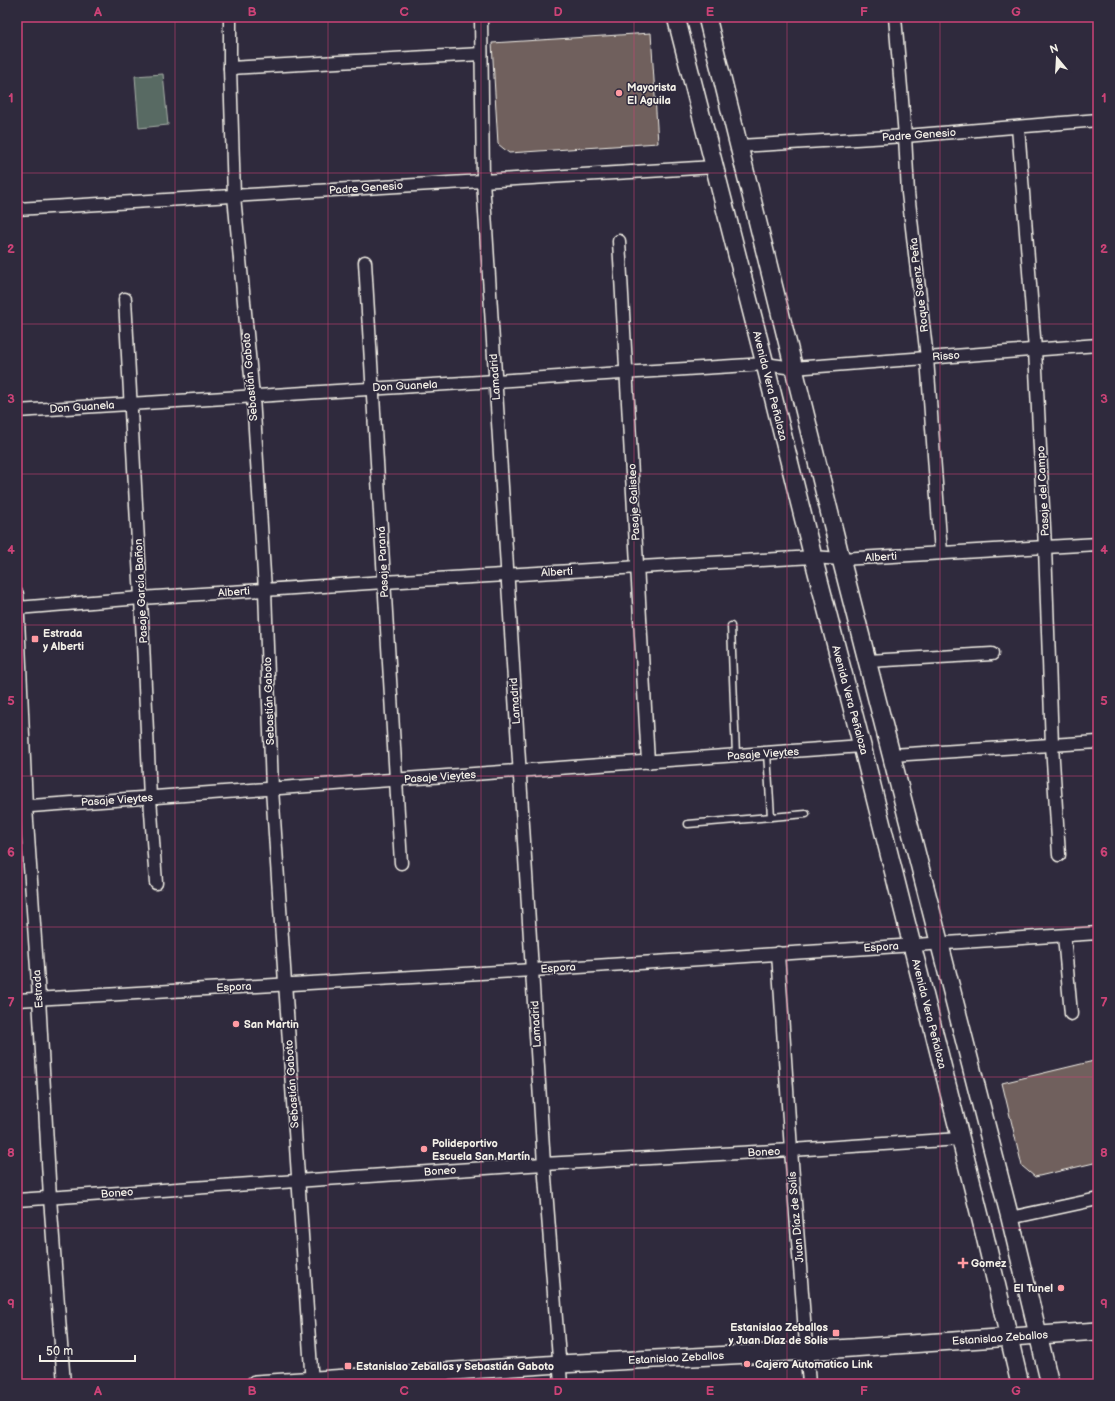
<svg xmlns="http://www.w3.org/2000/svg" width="1115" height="1401" viewBox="0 0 1115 1401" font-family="'Balsamiq Sans',sans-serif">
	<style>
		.green { fill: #596b64; stroke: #a6aea6 }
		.building { fill: #70605d; stroke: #f4f1e8 }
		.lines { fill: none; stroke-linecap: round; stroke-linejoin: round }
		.lane-casing { stroke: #f4f1e8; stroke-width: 9 }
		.street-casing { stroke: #f4f1e8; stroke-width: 15 }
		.secondary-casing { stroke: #f4f1e8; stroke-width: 20 }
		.lane { stroke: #2f2a3d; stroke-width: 6 }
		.street { stroke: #2f2a3d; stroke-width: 12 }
		.secondary { stroke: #2f2a3d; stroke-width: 17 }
		.grid { fill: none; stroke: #cc4377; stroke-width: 1; stroke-opacity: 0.55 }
		.poi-dot { fill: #ff9aa2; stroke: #2f2a3d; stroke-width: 1.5 }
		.labels { text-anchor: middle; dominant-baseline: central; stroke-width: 3; stroke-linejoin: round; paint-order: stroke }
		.poi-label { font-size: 11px; font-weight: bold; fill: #f4f1e8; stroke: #2f2a3d; text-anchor: start }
		.street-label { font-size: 11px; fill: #f4f1e8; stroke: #2f2a3d }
		.neatline { fill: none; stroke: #cc4377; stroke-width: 1.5 }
		.grid-label { font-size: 13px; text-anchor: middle; font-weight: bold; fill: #cc4377 }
	</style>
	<rect width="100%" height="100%" fill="#2f2a3d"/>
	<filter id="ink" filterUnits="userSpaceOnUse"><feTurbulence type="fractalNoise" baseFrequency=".025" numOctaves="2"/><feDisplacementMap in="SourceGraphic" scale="8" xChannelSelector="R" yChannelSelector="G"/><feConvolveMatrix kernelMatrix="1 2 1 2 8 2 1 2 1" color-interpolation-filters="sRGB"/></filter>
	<g filter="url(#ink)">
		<path class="green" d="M 163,74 L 168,125 L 139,128 L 135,76 Z"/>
		<g class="building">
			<path d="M 651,33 L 658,143 L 509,153 L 498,144 L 492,43 Z"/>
			<path d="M 1098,1060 L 1098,1162 L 1035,1177 L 1022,1166 L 1002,1083 Z"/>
		</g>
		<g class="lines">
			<defs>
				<g id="lane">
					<path d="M 731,626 L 736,755"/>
					<path d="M 767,753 L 771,817"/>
					<path d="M 688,824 L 806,814"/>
				</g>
				<g id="street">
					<path d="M 230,17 L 230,68 L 234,196 L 253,397 L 265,590 L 272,789 L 312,1384"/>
					<path d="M 481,17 L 483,180 L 544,1164 L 561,1384"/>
					<path d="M 895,17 L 905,136 L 908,193 L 927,358 L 941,553"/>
					<path d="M 230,68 L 481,54"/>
					<path d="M 1018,127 L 1035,350 L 1045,547 L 1052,745 L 1059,855"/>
					<path d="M 739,146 L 905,136 L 1098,120"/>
					<path d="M 17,209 L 714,167"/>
					<path d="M 619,241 L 648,762"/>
					<path d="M 365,262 L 401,863"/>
					<path d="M 125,299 L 141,598 L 150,798 L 156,883"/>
					<path d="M 17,411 L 765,364 L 793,368 L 1098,345"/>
					<path d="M 17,594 L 26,807 L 39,998 L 50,1198 L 64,1384"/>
					<path d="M 17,608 L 141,598 L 384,582 L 813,557 L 841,559 L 1098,544"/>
					<path d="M 868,661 L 992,654"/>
					<path d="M 892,755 L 1098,742"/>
					<path d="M 17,807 L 862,746"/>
					<path d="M 1064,936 L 1071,1014"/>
					<path d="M 778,953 L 791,1150 L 809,1384"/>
					<path d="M 17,1000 L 533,970 L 1098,933"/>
					<path d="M 17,1200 L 544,1164 L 791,1150 L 960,1139"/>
					<path d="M 1010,1218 L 1098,1199"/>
				</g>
				<g id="secondary">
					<path d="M 676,17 L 765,364 L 813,557 L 862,746 L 983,1228 L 1020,1384"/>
					<path d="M 707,17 L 841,559 L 1010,1218 L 1050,1384"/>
					<path d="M 255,1384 L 560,1364 L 807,1351 L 1098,1331"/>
				</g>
			</defs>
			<use href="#lane" class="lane-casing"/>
			<use href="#street" class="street-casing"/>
			<use href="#secondary" class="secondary-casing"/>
			<use href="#lane" class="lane"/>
			<use href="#street" class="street"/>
			<use href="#secondary" class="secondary"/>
		</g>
	</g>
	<path class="grid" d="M 175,17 L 175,1384M 328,17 L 328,1384M 481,17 L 481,1384M 634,17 L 634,1384M 787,17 L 787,1384M 940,17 L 940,1384M 17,173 L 1098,173M 17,324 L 1098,324M 17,474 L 1098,474M 17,625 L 1098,625M 17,776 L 1098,776M 17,927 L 1098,927M 17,1077 L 1098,1077M 17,1228 L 1098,1228"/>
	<g class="poi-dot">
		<circle cx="619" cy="93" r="4"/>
		<rect x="31" y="635" width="8" height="8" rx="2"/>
		<circle cx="236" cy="1024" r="4"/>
		<circle cx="424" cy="1149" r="4"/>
		<path d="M961 1257h4v4h4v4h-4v4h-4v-4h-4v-4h4z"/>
		<circle cx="1061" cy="1288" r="4"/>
		<rect x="832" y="1329" width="8" height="8" rx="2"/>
		<circle cx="747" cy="1364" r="4"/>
		<rect x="344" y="1362" width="8" height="8" rx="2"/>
	</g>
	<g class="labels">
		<g class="poi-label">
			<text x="627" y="87">Mayorista<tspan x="627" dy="13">El Aguila</tspan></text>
			<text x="43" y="633">Estrada<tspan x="43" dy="13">y Alberti</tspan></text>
			<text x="244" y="1024">San Martin</text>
			<text x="432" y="1143">Polideportivo<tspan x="432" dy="13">Escuela San Martín</tspan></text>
			<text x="971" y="1263">Gomez</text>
			<text x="1053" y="1288" text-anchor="end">El Tunel</text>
			<text x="828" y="1327" text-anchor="end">Estanislao Zeballos<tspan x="828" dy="13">y Juan Díaz de Solis</tspan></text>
			<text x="755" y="1364">Cajero Automatico Link</text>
			<text x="356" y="1366">Estanislao Zeballos y Sebastián Gaboto</text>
		</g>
		<g class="street-label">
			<text transform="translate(919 135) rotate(-4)">Padre Genesio</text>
			<text transform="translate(366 188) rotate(-4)">Padre Genesio</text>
			<text transform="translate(919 285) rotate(-97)">Roque Saenz Peña</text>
			<text transform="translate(946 356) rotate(-4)">Risso</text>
			<text transform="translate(250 377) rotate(-95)">Sebastián Gaboto</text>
			<text transform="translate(495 377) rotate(-94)">Lamadrid</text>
			<text transform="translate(405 386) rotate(-3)">Don Guanela</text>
			<text transform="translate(770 386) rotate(76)">Avenida Vera Peñaloza</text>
			<text transform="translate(82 407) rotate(-4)">Don Guanela</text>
			<text transform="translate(1043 491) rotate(-93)">Pasaje del Campo</text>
			<text transform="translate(634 502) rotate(-93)">Pasaje Galisteo</text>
			<text transform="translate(881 557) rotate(-3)">Alberti</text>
			<text transform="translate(383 562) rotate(-93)">Pasaje Paraná</text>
			<text transform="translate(557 572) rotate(-3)">Alberti</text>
			<text transform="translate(141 591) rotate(-93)">Pasaje García Bañon</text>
			<text transform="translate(234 592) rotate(-4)">Alberti</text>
			<text transform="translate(850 700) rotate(75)">Avenida Vera Peñaloza</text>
			<text transform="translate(269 701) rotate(-92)">Sebastián Gaboto</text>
			<text transform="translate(515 701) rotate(-94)">Lamadrid</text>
			<text transform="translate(763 754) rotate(-4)">Pasaje Vieytes</text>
			<text transform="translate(440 777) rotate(-4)">Pasaje Vieytes</text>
			<text transform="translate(117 800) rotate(-4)">Pasaje Vieytes</text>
			<text transform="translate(881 947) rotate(-4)">Espora</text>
			<text transform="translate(558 968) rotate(-4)">Espora</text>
			<text transform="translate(234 987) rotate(-3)">Espora</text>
			<text transform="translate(38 989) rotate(-94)">Estrada</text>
			<text transform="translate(929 1014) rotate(76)">Avenida Vera Peñaloza</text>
			<text transform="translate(536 1024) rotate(-93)">Lamadrid</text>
			<text transform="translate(292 1084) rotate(-94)">Sebastián Gaboto</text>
			<text transform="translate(764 1152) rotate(-3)">Boneo</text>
			<text transform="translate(440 1171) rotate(-4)">Boneo</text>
			<text transform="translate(117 1193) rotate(-4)">Boneo</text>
			<text transform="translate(796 1217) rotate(-95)">Juan Díaz de Solís</text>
			<text transform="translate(1000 1338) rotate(-4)">Estanislao Zeballos</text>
			<text transform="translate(676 1358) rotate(-3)">Estanislao Zeballos</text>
		</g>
	</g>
	<rect width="1115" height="1401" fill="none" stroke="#2f2a3d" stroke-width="44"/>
	<g transform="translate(1057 58) rotate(342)" stroke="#2f2a3d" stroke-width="3" paint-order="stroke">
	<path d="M0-3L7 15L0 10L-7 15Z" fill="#f4f1e8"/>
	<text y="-6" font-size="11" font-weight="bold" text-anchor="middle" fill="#f4f1e8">N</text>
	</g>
	<path d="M40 1355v6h95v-6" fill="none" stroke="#f4f1e8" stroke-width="2"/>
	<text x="46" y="1355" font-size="12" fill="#f4f1e8" stroke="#2f2a3d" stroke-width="3" paint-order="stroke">50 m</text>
	<rect x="22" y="22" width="1071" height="1357" class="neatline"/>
	<g class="grid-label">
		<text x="98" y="16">A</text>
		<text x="252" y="16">B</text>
		<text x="404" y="16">C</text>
		<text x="558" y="16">D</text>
		<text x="710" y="16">E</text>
		<text x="864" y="16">F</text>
		<text x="1016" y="16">G</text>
		<text x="11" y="102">1</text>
		<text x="1104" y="102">1</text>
		<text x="11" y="253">2</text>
		<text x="1104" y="253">2</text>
		<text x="11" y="403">3</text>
		<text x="1104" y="403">3</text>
		<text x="11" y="554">4</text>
		<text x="1104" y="554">4</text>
		<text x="11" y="705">5</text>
		<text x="1104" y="705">5</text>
		<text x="11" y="856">6</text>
		<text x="1104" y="856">6</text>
		<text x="11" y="1007">7</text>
		<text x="1104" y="1007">7</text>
		<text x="11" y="1157">8</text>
		<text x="1104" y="1157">8</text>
		<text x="11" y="1308">9</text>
		<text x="1104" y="1308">9</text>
		<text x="98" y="1395">A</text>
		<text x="252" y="1395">B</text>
		<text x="404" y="1395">C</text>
		<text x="558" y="1395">D</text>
		<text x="710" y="1395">E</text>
		<text x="864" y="1395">F</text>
		<text x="1016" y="1395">G</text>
	</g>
</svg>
